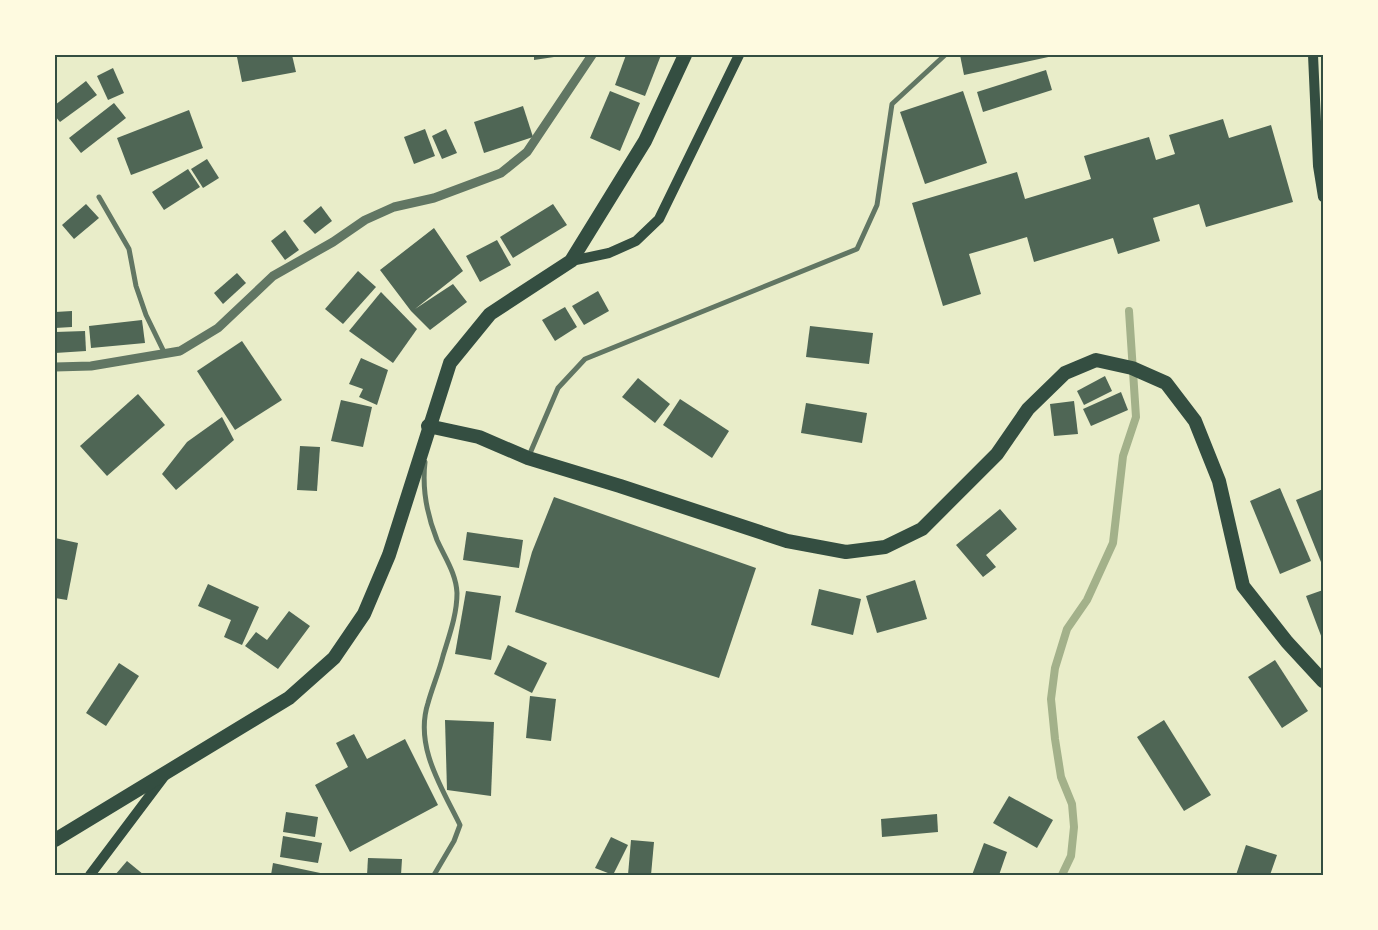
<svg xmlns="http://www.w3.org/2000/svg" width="1378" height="930" viewBox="0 0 1378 930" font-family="'Titillium Web',sans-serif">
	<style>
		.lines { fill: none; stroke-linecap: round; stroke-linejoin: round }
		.stream { stroke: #a3b18a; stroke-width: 8 }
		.building { fill: #4f6655 }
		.minor { stroke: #617663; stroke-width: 5 }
		.tertiary { stroke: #617663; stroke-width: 9 }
		.secondary { stroke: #344e41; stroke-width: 10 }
		.trunk { stroke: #344e41; stroke-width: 14 }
		.neatline { fill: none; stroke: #344e41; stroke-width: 2 }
	</style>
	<rect width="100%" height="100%" fill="#e9edc9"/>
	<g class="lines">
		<path class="stream" d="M 1062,875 L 1071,856 L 1074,827 L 1072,804 L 1061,777 L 1055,739 L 1051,699 L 1055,668 L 1067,629 L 1087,600 L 1113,543 L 1123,456 L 1136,417 L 1129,311"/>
	</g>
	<g class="building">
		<path d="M 248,55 L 292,55 L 296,72 L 242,82 L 237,57 Z"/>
		<path d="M 534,55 L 553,55 L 554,57 L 534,60 Z"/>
		<path d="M 626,55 L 661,55 L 645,96 L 615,85 Z"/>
		<path d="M 960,55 L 1053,55 L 1053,56 L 964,75 Z"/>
		<path d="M 113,68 L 124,93 L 108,100 L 97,76 Z"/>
		<path d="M 1046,70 L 1052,90 L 983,112 L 977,92 Z"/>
		<path d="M 86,81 L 97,95 L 60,122 L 55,116 L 55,105 Z"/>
		<path d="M 610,91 L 640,103 L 620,151 L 590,138 Z"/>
		<path d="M 963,91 L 987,163 L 925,184 L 900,112 Z"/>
		<path d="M 114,103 L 126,118 L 81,153 L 69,138 Z"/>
		<path d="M 523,106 L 533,137 L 484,153 L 474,122 Z"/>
		<path d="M 189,110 L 203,148 L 131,175 L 117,138 Z"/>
		<path d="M 1223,119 L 1229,138 L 1271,125 L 1293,202 L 1206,227 L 1199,204 L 1153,218 L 1160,241 L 1118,254 L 1113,238 L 1034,262 L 1027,237 L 969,254 L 981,294 L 943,306 L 912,203 L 1017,172 L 1025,199 L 1091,179 L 1084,156 L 1149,137 L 1156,160 L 1175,154 L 1169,135 Z"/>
		<path d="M 425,129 L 435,156 L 414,164 L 404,137 Z"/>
		<path d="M 446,129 L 457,153 L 442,159 L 432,136 Z"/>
		<path d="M 207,159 L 219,178 L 203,188 L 191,169 Z"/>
		<path d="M 188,169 L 200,187 L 164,210 L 152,192 Z"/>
		<path d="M 86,204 L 99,218 L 74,239 L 62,225 Z"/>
		<path d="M 553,204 L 567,225 L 513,258 L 500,237 Z"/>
		<path d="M 321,206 L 332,221 L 315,234 L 303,221 Z"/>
		<path d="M 434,228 L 463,271 L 415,309 L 453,284 L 467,302 L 430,330 L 411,311 L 380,270 Z"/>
		<path d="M 285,230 L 299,250 L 285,260 L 271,241 Z"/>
		<path d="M 497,240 L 511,265 L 480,282 L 466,256 Z"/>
		<path d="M 358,271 L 376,287 L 343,324 L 325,309 Z"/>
		<path d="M 237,273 L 246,283 L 223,304 L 214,293 Z"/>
		<path d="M 598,291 L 609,311 L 584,325 L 572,306 Z"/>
		<path d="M 381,292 L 417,329 L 393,363 L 349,331 Z"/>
		<path d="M 565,307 L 577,327 L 555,341 L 542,320 Z"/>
		<path d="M 72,311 L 72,327 L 55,328 L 55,312 Z"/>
		<path d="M 142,320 L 145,343 L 91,348 L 89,326 Z"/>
		<path d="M 810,326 L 873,333 L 869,364 L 806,357 Z"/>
		<path d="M 85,331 L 86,351 L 55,353 L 55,332 Z"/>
		<path d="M 242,341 L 282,400 L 235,430 L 197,371 Z"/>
		<path d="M 361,358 L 388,370 L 377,405 L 359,397 L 363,389 L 349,384 Z"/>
		<path d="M 1105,376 L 1112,391 L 1084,405 L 1077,391 Z"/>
		<path d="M 638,378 L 670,404 L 655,423 L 622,397 Z"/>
		<path d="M 1121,392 L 1128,410 L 1091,426 L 1083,409 Z"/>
		<path d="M 138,394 L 165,425 L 107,476 L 80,446 Z"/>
		<path d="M 680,399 L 729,431 L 712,458 L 663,425 Z"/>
		<path d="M 341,400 L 372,407 L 363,447 L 331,441 Z"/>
		<path d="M 1074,401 L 1078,434 L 1054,436 L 1050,404 Z"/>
		<path d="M 806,403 L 867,413 L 862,443 L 801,433 Z"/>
		<path d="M 222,417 L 234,440 L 176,490 L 162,474 L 187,442 Z"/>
		<path d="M 300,446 L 320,447 L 317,491 L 297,490 Z"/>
		<path d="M 1280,488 L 1311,561 L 1280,574 L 1250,501 Z"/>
		<path d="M 1323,489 L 1323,567 L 1296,500 Z"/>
		<path d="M 554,497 L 756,568 L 719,678 L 515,612 L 532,552 Z"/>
		<path d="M 1000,509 L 1017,529 L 986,555 L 996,567 L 983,577 L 956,545 Z"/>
		<path d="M 467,532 L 523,540 L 519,568 L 463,560 Z"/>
		<path d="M 55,538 L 78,543 L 67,600 L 55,598 Z"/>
		<path d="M 915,580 L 927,619 L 877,633 L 866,596 Z"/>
		<path d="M 208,584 L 259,607 L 242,645 L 224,637 L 231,620 L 198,606 Z"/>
		<path d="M 819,589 L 861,599 L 853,635 L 811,625 Z"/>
		<path d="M 1323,590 L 1323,641 L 1306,596 Z"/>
		<path d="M 466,591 L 501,596 L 491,660 L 455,654 Z"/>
		<path d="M 289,611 L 310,626 L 278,669 L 245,646 L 256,632 L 267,640 Z"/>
		<path d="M 508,645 L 547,663 L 532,693 L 494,674 Z"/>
		<path d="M 1275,660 L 1308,711 L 1282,728 L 1248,677 Z"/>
		<path d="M 119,663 L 139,676 L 106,726 L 86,713 Z"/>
		<path d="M 530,696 L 556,699 L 551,741 L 526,738 Z"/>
		<path d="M 445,720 L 494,722 L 491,796 L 447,790 Z"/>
		<path d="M 1164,720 L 1211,795 L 1184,811 L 1137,737 Z"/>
		<path d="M 354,734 L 367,759 L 405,739 L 438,805 L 350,852 L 315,785 L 348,767 L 336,743 Z"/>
		<path d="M 1009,796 L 1053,820 L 1037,848 L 993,823 Z"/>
		<path d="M 286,812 L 318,817 L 315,837 L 283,832 Z"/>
		<path d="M 937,814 L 938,832 L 882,837 L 881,819 Z"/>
		<path d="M 283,836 L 322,843 L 318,863 L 280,857 Z"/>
		<path d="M 611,837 L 628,845 L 613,875 L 595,868 Z"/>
		<path d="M 631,840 L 654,842 L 651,875 L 628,875 Z"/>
		<path d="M 984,843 L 1007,852 L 999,875 L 972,875 Z"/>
		<path d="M 1246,845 L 1277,855 L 1270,875 L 1236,875 Z"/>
		<path d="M 368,858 L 402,859 L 401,875 L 367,875 Z"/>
		<path d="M 127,861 L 144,875 L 115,875 Z"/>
		<path d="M 273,863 L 325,874 L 324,875 L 271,875 Z"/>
	</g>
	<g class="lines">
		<g class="minor">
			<path d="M 99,197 L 129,249 L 136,286 L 146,315 L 165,354"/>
			<path d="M 528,458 L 558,388 L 585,359 L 857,249 L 877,205 L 892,104 L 945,55"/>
			<path d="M 425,462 C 422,488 427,515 437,540 C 445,558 456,573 457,593 C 457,615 449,636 443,656 C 439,672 432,688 428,703 C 414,746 442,788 460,825 L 454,841 L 434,875"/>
		</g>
		<path class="tertiary" d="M 55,367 L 91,366 L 180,351 L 218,328 L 273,276 L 333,242 L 365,220 L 394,207 L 434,198 L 501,173 L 527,152 L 592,55"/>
		<g class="secondary">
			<path d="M 1313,55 L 1318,166 L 1323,197"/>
			<path d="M 571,261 L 609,253 L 636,241 L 659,219 L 739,55"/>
			<path d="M 90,875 L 166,774"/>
		</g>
		<g class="trunk">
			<path d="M 428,426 L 479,437 L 528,458 L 620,486 L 787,541 L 846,552 L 885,547 L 922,529 L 997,454 L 1028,409 L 1065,373 L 1096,360 L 1132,368 L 1166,383 L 1195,421 L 1219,481 L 1243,586 L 1287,642 L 1323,681"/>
			<path d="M 55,840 L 289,698 L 334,658 L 364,614 L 389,555 L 450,363 L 490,314 L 571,261 L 645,141 L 685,55"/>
		</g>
	</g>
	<rect width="1378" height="930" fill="none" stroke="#fefae0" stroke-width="112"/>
	<rect x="56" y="56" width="1266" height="818" class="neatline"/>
</svg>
